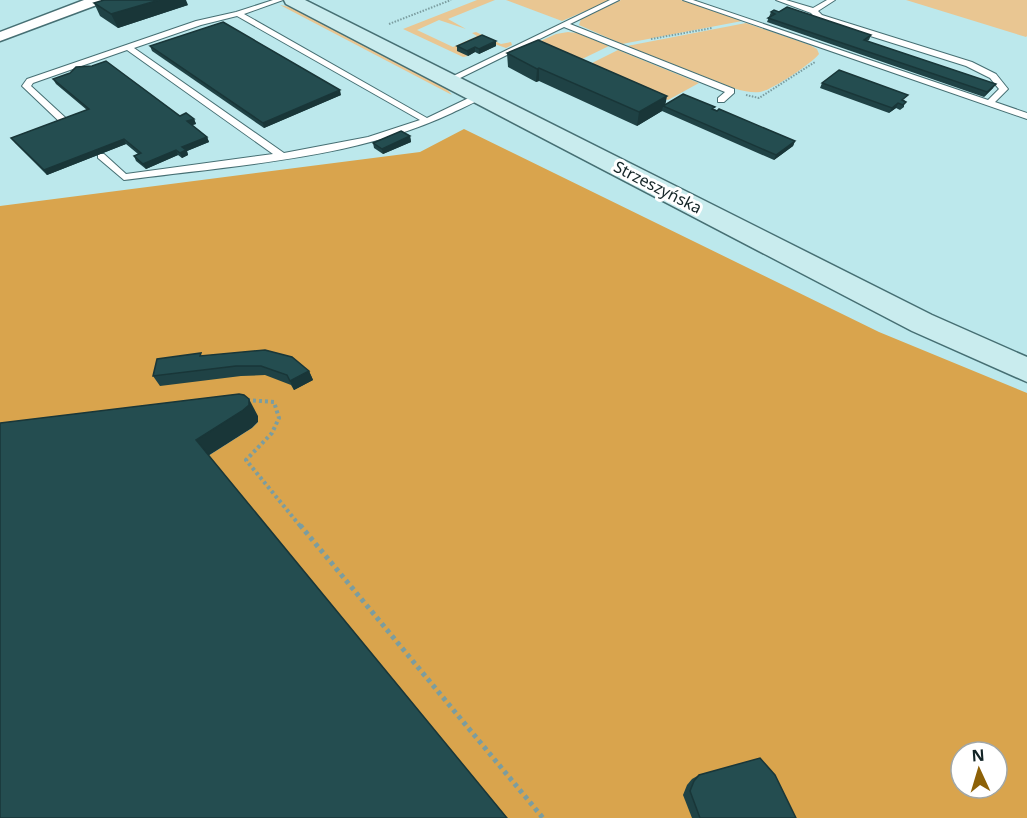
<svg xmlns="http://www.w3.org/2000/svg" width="1027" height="818" viewBox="0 0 1027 818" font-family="'Noto Sans',sans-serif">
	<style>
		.green { fill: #e9c692 }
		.forest { fill: #d9a44d; fill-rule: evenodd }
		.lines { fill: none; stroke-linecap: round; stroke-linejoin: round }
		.lane-casing { stroke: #466f73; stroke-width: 2 }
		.street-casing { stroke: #466f73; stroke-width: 3 }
		.secondary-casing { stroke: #466f73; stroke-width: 3 }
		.path-far2 { stroke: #7b9da0; stroke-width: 2; stroke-dasharray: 1.5 1.5; stroke-linecap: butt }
		.path-far1 { stroke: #7b9da0; stroke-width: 4; stroke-dasharray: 3 3; stroke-linecap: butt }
		.path { stroke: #7b9da0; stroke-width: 5; stroke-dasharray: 4 4; stroke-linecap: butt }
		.lane { fill: #fff; fill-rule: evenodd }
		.street { fill: #fff; fill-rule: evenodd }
		.secondary { fill: #c9ecee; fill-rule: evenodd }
		.wall { fill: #1f4245 }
		.shaded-wall { fill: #193638 }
		.building { fill: #244d50; stroke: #193638; stroke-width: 1.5 }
		.labels { text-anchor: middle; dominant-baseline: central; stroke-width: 6; stroke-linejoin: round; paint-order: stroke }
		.far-street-label { font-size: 16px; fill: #132426; stroke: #fff }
	</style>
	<rect width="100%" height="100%" fill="#bce8ec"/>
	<g class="green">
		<path d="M 477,0 L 495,0 L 448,19 L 466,29 L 439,20 L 417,30 L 453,47 L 477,36 L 472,33 L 476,32 L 501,44 L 511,42 L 512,45 L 506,48 L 483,40 L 458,50 L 468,56 L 463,57 L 403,29 Z"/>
		<path d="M 506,0 L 611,0 L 562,21 Z"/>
		<path d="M 621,0 L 681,0 L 742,21 L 622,44 L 579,25 L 581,19 Z"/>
		<path d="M 906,0 L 1027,0 L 1027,36 L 1026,37 Z"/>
		<path d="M 280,5 L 290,7 L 446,88 L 452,95 Z"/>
		<path d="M 746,23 L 810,45 L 817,49 L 819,54 C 811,64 772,90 760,92 C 752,93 744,91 736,89 L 627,46 Z"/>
		<path d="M 568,32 L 577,33 L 609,46 L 578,61 L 536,43 L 556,34 Z"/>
		<path d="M 618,50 L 699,83 L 668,100 L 588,65 Z"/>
	</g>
	<path class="forest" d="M 464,129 L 879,332 L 1027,393 L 1027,818 L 504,818 L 208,456 L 252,428 L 258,422 L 258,416 L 0,441 L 0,206 L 420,152 ZM 961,752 L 997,752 L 997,788 L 961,788 Z"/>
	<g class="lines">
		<defs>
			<g id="lane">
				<path d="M 273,0 L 283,0 L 244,14 L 427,118 L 477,94 L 484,96 C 475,103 462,108 452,113 C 355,159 230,166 124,180 L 98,158 L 98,154 L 104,154 L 126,174 L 273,154 L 127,50 L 33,83 L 31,86 L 69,121 L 69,125 L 63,125 L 22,86 L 27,79 L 196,21 L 236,12 ZM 237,16 L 420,120 L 368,137 L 284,153 L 134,48 L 201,25 Z"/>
				<path d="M 610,0 L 619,0 L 570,24 L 734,89 L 734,93 L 724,102 L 718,102 L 718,98 L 725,92 L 564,27 L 452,82 L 445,80 Z"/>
				<path d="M 683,0 L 693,0 L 988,100 L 999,89 L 990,78 L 966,66 L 816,19 L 811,13 L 776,0 L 786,0 L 813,8 L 827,0 L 835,0 L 818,11 L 822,15 L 972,62 L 996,74 L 1008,89 L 995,102 L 1027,113 L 1027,119 Z"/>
			</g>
			<path id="street" d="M 84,0 L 104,0 L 102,3 L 0,41 L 0,32 Z"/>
			<path id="secondary" d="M 284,0 L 305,0 L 932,315 L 1027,357 L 1027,382 L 912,331 L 286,4 Z"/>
		</defs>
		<use href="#lane" class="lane-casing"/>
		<use href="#street" class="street-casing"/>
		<use href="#secondary" class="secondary-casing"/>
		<g class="path-far2">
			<path d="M 389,24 L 451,0"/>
			<path d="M 651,39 L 712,28"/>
			<path d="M 746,95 L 759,98 L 815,62"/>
		</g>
		<path class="path-far1" d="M 247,400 L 274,402 L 279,418 L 272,433 L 246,460 L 301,527"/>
		<path class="path" d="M 300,525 L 543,818"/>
		<use href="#lane" class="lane"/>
		<use href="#street" class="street"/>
		<use href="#secondary" class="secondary"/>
	</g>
	<g class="wall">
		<path d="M 94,3 L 188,5 L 118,28 L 100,16 Z"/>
		<path d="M 771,12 L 871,35 L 869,40 L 867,41 L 993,88 L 984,97 L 767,22 Z"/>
		<path d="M 150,46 L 341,95 L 264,128 L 152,51 Z"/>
		<path d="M 457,46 L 496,46 L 479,54 L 475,52 L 468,56 L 457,51 Z"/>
		<path d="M 507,53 L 665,105 L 714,109 L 795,141 L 793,146 L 774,160 L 662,111 L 637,126 L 539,81 L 536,82 L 508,67 Z"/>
		<path d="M 53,79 L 180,116 L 194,119 L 196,124 L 192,125 L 207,137 L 209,142 L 187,151 L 188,155 L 182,158 L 178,155 L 146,169 L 136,161 L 134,156 L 138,154 L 126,144 L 47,175 L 15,143 L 11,138 L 87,110 L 56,84 Z"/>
		<path d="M 822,83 L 905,100 L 904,101 L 904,107 L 900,110 L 896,108 L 889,113 L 820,88 Z"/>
		<path d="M 410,136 L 411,142 L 383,154 L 374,148 L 373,143 Z"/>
		<path d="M 203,356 L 309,371 L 313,380 L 294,390 L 291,385 L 265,375 L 241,376 L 160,386 L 153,376 Z"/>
		<path d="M 699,775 L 796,818 L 692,818 L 683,795 L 687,785 L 692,779 Z"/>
	</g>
	<g class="shaded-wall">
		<path d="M 159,0 L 186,0 L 188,5 L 118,28 L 111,14 Z"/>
		<path d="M 496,41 L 496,46 L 479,54 L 479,49 Z"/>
		<path d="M 475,47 L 475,52 L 468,56 L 467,51 Z"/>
		<path d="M 539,68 L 539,81 L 536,82 L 537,69 Z"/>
		<path d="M 996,84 L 993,88 L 984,97 L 987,92 Z"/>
		<path d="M 340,90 L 341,95 L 264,128 L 263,123 Z"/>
		<path d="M 667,96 L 665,107 L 663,106 L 662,111 L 637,126 L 639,112 Z"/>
		<path d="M 898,103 L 896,108 L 889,113 L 892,108 Z"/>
		<path d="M 194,119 L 196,124 L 189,126 L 187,121 Z"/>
		<path d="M 410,136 L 411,142 L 383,154 L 382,149 Z"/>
		<path d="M 207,137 L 209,142 L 187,151 L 188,155 L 182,158 L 180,153 L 182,147 Z"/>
		<path d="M 124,139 L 126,144 L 47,175 L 44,170 Z"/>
		<path d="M 795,141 L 793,146 L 774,160 L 776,155 Z"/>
		<path d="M 176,150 L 178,155 L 146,169 L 143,164 Z"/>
		<path d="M 309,371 L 313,380 L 294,390 L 290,381 Z"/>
		<path d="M 249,399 L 258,416 L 258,422 L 252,428 L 208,456 L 196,440 Z"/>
	</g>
	<g class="building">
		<path d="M 104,0 L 159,0 L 111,14 L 94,3 Z"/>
		<path d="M 787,7 L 871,35 L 864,40 L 996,84 L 987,92 L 768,18 L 775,14 L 771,12 L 774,10 L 779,12 Z"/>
		<path d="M 223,22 L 340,90 L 263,123 L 150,46 Z"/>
		<path d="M 482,35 L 496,41 L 479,49 L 475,47 L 467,51 L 457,46 Z"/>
		<path d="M 538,40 L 667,96 L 639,112 L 539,68 L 537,69 L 507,53 Z"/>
		<path d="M 106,61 L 180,116 L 186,113 L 194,119 L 187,121 L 207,137 L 182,147 L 186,150 L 180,153 L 176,150 L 143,164 L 134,156 L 141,153 L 124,139 L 44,170 L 11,138 L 89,109 L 53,79 L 70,73 L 76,67 L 92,66 Z"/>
		<path d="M 839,70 L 908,95 L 902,100 L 906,102 L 903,105 L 898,103 L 892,108 L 822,83 Z"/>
		<path d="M 683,94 L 715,107 L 712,109 L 717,111 L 719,109 L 795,141 L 776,155 L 663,106 Z"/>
		<path d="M 401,131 L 410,136 L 382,149 L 373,143 Z"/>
		<path d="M 265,350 L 292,357 L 309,371 L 290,381 L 287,375 L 261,366 L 236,366 L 153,376 L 157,359 L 201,353 L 200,356 Z"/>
		<path d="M 239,394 L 244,395 L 249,399 L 249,405 L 242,411 L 196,440 L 507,818 L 0,818 L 0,423 Z"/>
		<path d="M 760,758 L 775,775 L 796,818 L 700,818 L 690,791 L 694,781 L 699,775 Z"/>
	</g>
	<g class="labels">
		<g class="far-street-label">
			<text transform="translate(658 187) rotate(27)">Strzeszyńska</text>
		</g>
	</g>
	<g transform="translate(979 770) rotate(356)"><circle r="28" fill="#ffffff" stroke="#a1a7a8" stroke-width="1.5"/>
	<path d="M0-4.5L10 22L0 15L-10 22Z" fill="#8d6107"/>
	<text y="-9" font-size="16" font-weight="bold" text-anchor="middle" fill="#132426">N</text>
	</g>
</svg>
